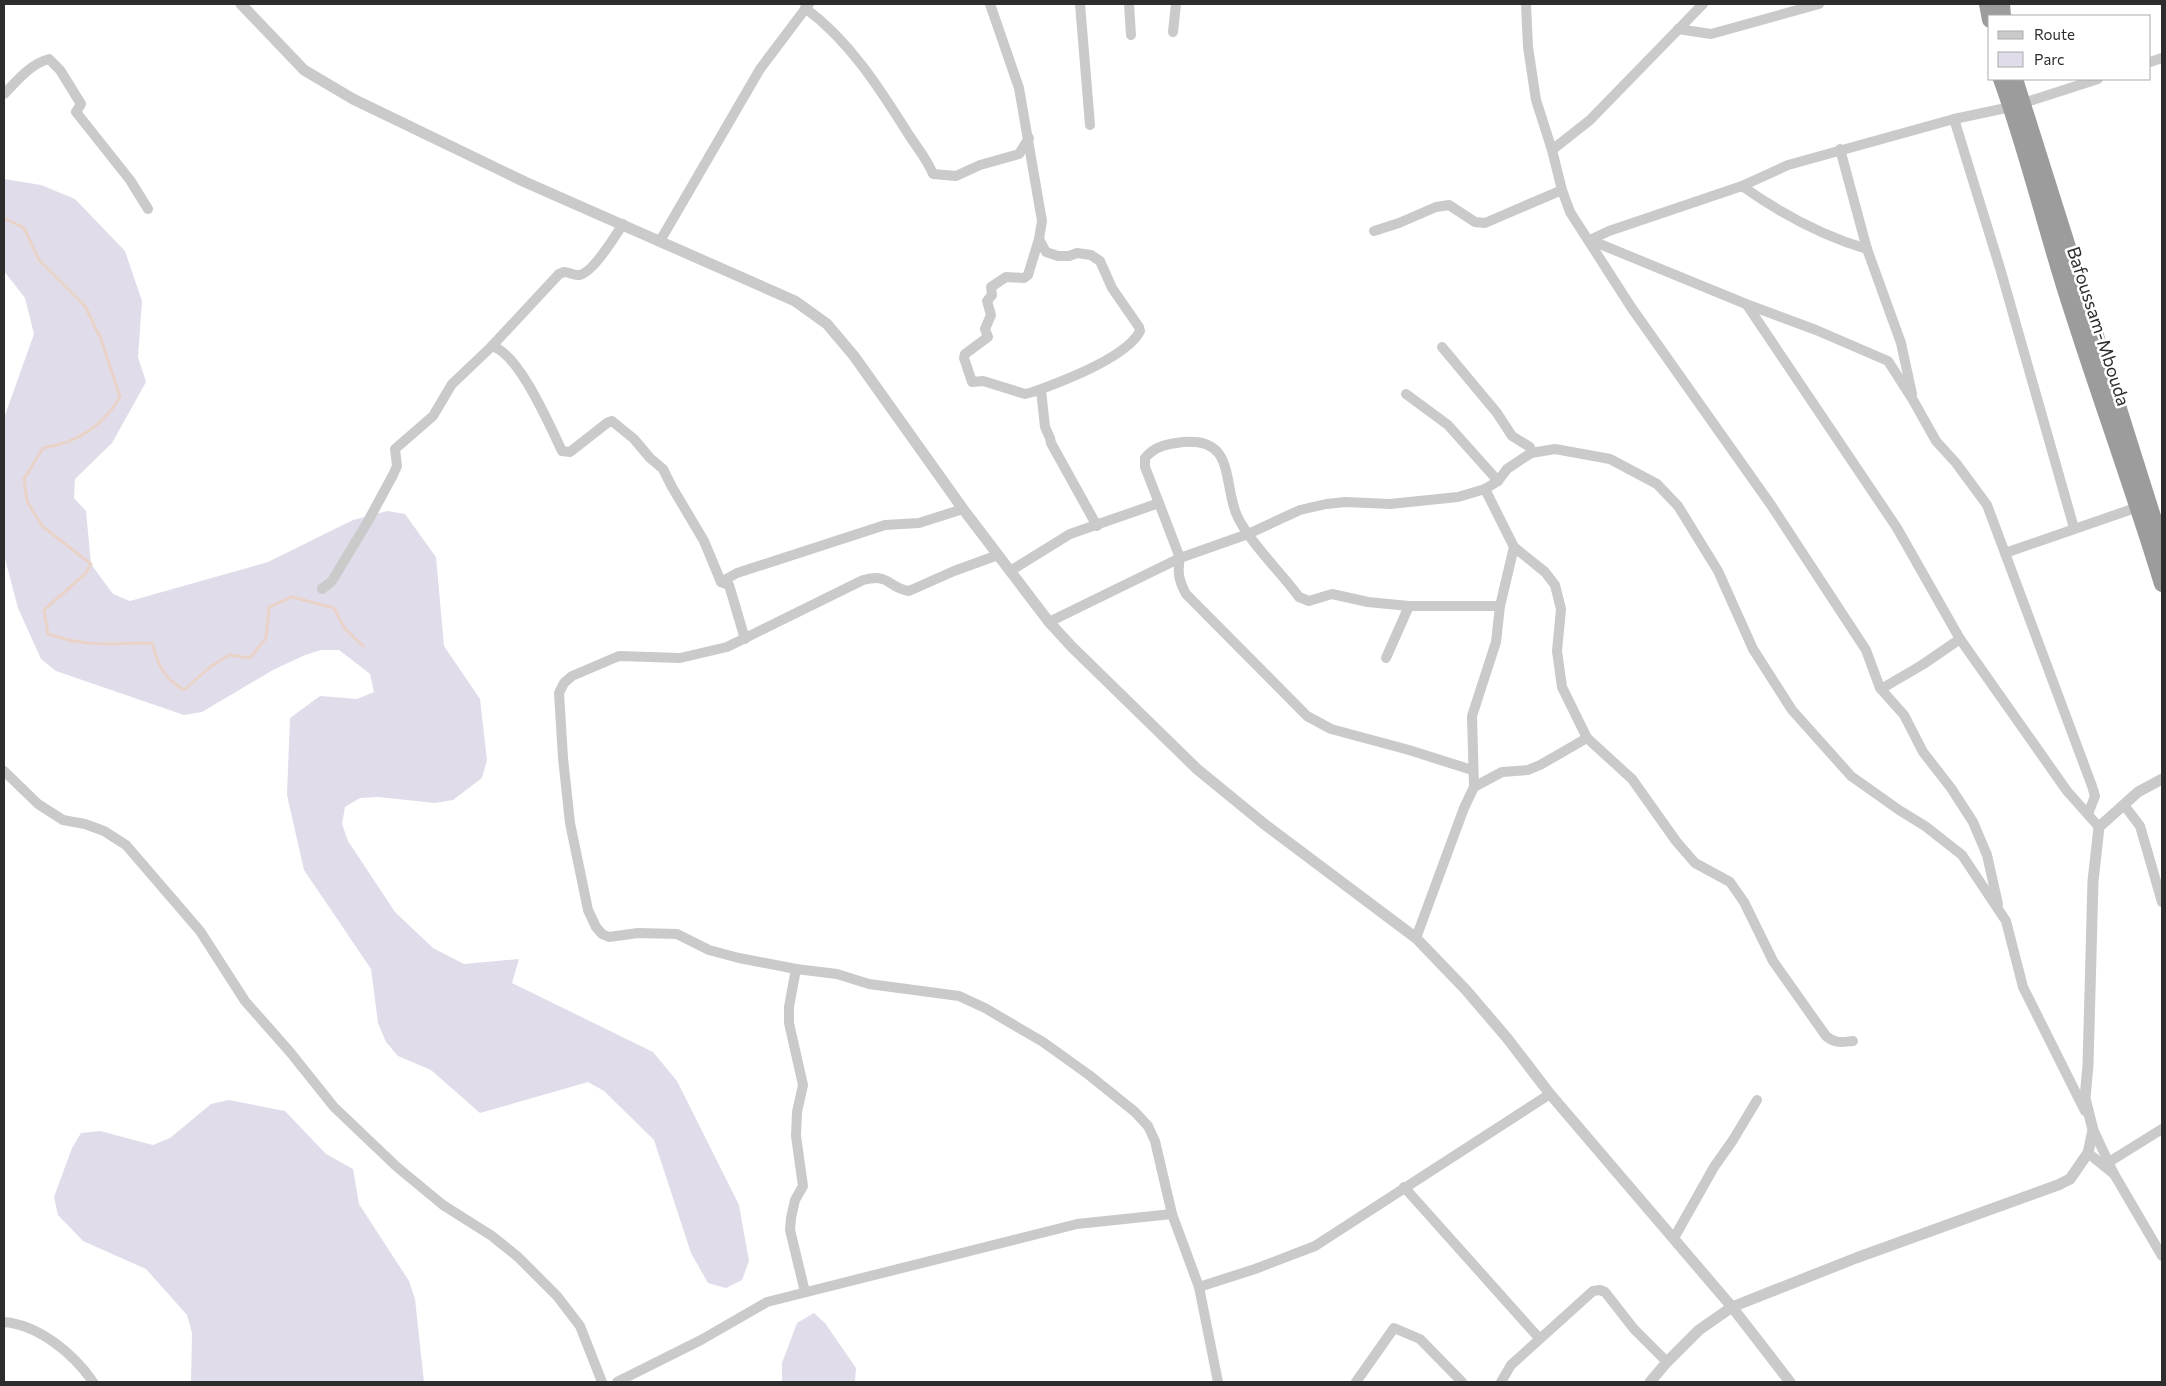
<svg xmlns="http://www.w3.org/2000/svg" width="2166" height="1386" viewBox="0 0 2166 1386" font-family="Commissioner,sans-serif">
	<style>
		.green { fill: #e1dcea }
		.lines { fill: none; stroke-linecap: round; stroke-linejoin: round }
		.stream { stroke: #e9d3c9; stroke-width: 3 }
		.minor { stroke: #cacaca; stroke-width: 10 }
		.tertiary { stroke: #cacaca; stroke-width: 11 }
		.trunk { stroke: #9c9c9c; stroke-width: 16 }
		.labels { text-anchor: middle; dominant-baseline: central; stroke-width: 5; stroke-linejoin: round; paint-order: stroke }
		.street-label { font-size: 18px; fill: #2d2d2d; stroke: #fff }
	</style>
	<rect width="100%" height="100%" fill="#fff"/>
	<g class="green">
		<path d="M 4,179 L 41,185 L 75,199 L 125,251 L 142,301 L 138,357 L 146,382 L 112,443 L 75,479 L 74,498 L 86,511 L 91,564 L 113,594 L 130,601 L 268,562 L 353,520 L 387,511 L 405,514 L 436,557 L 444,646 L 480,699 L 487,760 L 482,778 L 453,800 L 435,803 L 378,797 L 360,798 L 345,807 L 342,824 L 348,841 L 395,912 L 433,948 L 464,964 L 519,959 L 512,983 L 653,1052 L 677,1081 L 739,1205 L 749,1261 L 742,1280 L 726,1288 L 708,1283 L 691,1253 L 654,1140 L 604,1091 L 588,1082 L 480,1113 L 431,1070 L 398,1056 L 386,1042 L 378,1023 L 371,969 L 304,870 L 287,795 L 290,718 L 320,696 L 357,699 L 374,692 L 370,674 L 356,663 L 339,650 L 321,650 L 305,655 L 273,670 L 202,712 L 184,715 L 56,671 L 41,659 L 18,608 L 4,555 L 4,418 L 34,334 L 25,298 L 4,271 Z"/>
		<path d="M 229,1100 L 285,1111 L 326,1154 L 353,1169 L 359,1204 L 409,1281 L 415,1299 L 424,1382 L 191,1382 L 192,1333 L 187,1315 L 146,1269 L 83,1241 L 58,1215 L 54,1197 L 72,1148 L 81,1133 L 100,1131 L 153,1145 L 170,1138 L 211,1104 Z"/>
		<path d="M 814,1313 L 825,1323 L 856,1368 L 855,1382 L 782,1382 L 782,1363 L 797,1323 Z"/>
	</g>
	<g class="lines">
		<path class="stream" d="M 4,218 L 24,228 L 39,260 L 85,306 L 101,339 L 120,397 C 103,426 77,443 43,448 L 24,479 L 27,501 L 42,526 L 91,564 L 85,574 L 44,610 L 48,634 C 88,648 111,643 152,643 C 159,666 163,678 184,690 L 210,667 L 229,655 L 250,658 L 266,638 L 269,607 L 292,597 L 334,608 L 345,629 L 363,646"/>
		<g class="minor">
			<path d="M 990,4 L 1019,88 L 1042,221 L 1039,239 L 1028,275 L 1024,278 L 1006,277 L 991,287 L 992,295 L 987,301 L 991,315 L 985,329 L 988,337 L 965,354 L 964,358 L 972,382 L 983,381 L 1025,394 L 1033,392 C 1061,382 1127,357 1140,331 L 1139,327 L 1112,288 L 1100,261 L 1091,255 L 1077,253 L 1069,256 L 1058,256 L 1046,252 L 1039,239"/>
			<path d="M 1080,4 L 1090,125"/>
			<path d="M 1129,4 L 1131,35"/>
			<path d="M 1526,4 L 1528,47 L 1536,100 L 1552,150 L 1562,190 L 1570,212 L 1631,307 L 1771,505 L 1866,650 L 1880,688 L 1904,715 L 1923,752 L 1951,788 L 1973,822 L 1987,855 L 1998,904"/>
			<path d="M 805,8 C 850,41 880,89 909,135 C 918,149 927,159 933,174 L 956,176 L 980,165 L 1019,154 L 1029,138"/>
			<path d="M 1678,29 L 1711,34 L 1819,4"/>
			<path d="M 1173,32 L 1176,4"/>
			<path d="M 2150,62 L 2162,58"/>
			<path d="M 4,94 C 17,81 30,64 49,59 L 60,70 L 81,104 L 76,112 L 130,180 L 148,209"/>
			<path d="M 1954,119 L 2000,268 L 2074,528"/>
			<path d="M 1840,149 L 1867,249 L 1901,343 L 1912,394"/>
			<path d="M 1552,150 L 1590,120 L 1703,4"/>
			<path d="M 1742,186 C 1780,213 1823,236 1867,249"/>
			<path d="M 1374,231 L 1399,223 L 1436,207 L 1449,205 L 1475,222 L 1485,223 L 1562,190"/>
			<path d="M 1590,240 L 1746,304 L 1816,330 L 1888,361 L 1913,400 L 1936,441 L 1956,463 L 1987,505 L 2092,786 L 2095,796 L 2088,814"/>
			<path d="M 1590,240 L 1609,231 L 1742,186 L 1788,165 L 1954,119 L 2011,107 L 2098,79"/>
			<path d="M 660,241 L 760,69 L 809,4"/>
			<path d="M 1747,305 L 1897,528 L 1960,639 L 2067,791 L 2099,827"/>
			<path d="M 492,346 C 519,354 549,424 562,451 L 570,452 L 607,423 L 612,421 L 634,439 L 650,458 L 663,469 L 672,487 L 704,541 L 721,582 L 737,573 L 885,525 L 919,523 L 963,509"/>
			<path d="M 1442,347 L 1497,413 L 1512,436 L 1530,447 L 1531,453"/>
			<path d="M 1041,390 L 1045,427 L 1050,438 L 1051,443 L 1097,526"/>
			<path d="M 1406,394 L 1448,425 L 1498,481"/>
			<path d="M 1485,489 L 1514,547 L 1545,572 L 1555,585 L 1561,609 L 1557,651 L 1562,687 L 1587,738 L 1632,779 L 1676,841 L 1695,863 L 1730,882 L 1744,902 L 1773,961 L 1826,1036 C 1835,1044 1842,1042 1853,1041"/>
			<path d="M 1159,503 L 1145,467 L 1145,458 C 1155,446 1167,444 1183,442 C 1231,438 1224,474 1234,507 C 1236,516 1243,527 1248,534 C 1263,556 1283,575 1299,597 L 1309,601 L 1332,594 L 1368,602 L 1409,606"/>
			<path d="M 2005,553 L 2141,506"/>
			<path d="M 998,555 L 954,571 L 909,591 C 886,587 891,573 863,580 L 727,647 L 680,658 L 619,656 L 572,676 L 564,683 L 559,693 L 563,758 L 570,823 L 588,910 L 596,927 L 602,934 L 609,937 L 638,933 L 677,934 L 709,950 L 739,958 L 796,969 L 837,974 L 869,984 L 959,996 L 985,1008 L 1043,1042 L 1089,1075 L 1135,1112 L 1148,1126 L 1155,1141 L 1172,1214 L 1199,1287"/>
			<path d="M 1010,571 L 1070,534 L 1159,503 L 1180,558 C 1177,572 1179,581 1186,594 L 1307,716 L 1331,729 L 1409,750 L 1472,770"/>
			<path d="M 721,582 L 729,585 L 745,639"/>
			<path d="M 322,589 L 332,581 L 338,571 L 367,523 L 393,475 L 397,466 L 395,449 L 433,416 L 452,384 L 492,346 L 559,274 L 564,272 C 569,272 574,276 579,275 C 592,274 616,235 623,224"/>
			<path d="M 1049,622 L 1180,558 L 1248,534 L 1300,510 L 1326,504 L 1346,502 L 1390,504 L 1458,497 L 1485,489 L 1498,481 L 1507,469 L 1531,453 L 1555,449 L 1610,459 L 1657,484 L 1678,506 L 1718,571 L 1753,649 L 1792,710 L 1851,776 L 1899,810 L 1925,826 L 1962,855 L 2006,921 L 2023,987 L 2085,1111"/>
			<path d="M 1386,658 L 1409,606 L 1500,606"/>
			<path d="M 1881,689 L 1922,665 L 1960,639"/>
			<path d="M 4,771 L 38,804 L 63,820 L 85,824 L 104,831 L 126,845 L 200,931 L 245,1001 L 290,1052 L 334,1107 L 397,1167 L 443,1205 L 492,1236 L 518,1257 L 557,1296 L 580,1326 L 602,1382"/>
			<path d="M 1474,787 L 1472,716 L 1496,642 L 1500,606 L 1514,547"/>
			<path d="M 2124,805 L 2140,826 L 2162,902"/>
			<path d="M 1416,938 L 1464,808 L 1474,787 L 1502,772 L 1528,770 L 1540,765 L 1587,738"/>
			<path d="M 796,969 L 789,1007 L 789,1023 L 803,1085 L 797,1112 L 796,1136 L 803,1186 L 795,1200 L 791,1218 L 790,1230 L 805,1292"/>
			<path d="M 2092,1127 L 2114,1174 L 2162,1256"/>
			<path d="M 2088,1153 L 2114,1174"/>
			<path d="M 2109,1162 L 2162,1129"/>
			<path d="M 1404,1187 L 1539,1338"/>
			<path d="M 1674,1238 L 1714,1167 L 1733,1140 L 1757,1100"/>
			<path d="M 4,1322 C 39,1325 74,1354 93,1382"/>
			<path d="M 617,1382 L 701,1340 L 767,1302 L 1077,1224 L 1172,1214"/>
			<path d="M 1218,1382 L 1199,1287 L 1255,1269 L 1315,1246 L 1550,1094"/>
			<path d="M 1356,1382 L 1394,1328 L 1420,1339 L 1462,1382"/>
			<path d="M 1501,1382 L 1511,1365 L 1593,1291 L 1600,1290 L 1605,1292 L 1634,1329 L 1667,1362"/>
		</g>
		<g class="tertiary">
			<path d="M 241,4 L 304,70 L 353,99 L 525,182 L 795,301 L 827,324 L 854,356 L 963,509 L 1049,622 L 1072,647 L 1197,769 L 1263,823 L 1416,938 L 1466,990 L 1507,1038 L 1550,1094 L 1732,1307 L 1790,1382"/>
			<path d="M 1650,1382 L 1667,1362 L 1699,1330 L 1732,1307 L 1856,1258 L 2058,1185 L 2070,1179 L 2088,1153 L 2093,1130 L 2085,1098 L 2088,1065 L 2093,881 L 2099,827 L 2138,792 L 2162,779"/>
		</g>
		<g class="trunk">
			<path d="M 1987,4 L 1990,20"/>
			<path d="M 2002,4 L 2003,16"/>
			<path d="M 2001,79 C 2026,148 2043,219 2065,289 C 2096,388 2132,485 2162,584"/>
			<path d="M 2015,79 L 2162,545"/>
		</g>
	</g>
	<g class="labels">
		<g class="street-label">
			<text transform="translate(2099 326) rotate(72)">Bafoussam-Mbouda</text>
		</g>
	</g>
	<rect width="2166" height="1386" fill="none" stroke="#2d2d2d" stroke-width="10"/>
	<rect x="1988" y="15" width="162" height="65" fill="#ffffff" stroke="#ababab"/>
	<rect x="1998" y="31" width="25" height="8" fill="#cacaca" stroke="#ababab"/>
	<text x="2034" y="40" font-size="15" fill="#2d2d2d">Route</text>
	<rect x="1998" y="52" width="25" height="15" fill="#e1dcea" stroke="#ababab"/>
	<text x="2034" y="65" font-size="15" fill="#2d2d2d">Parc</text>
</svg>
